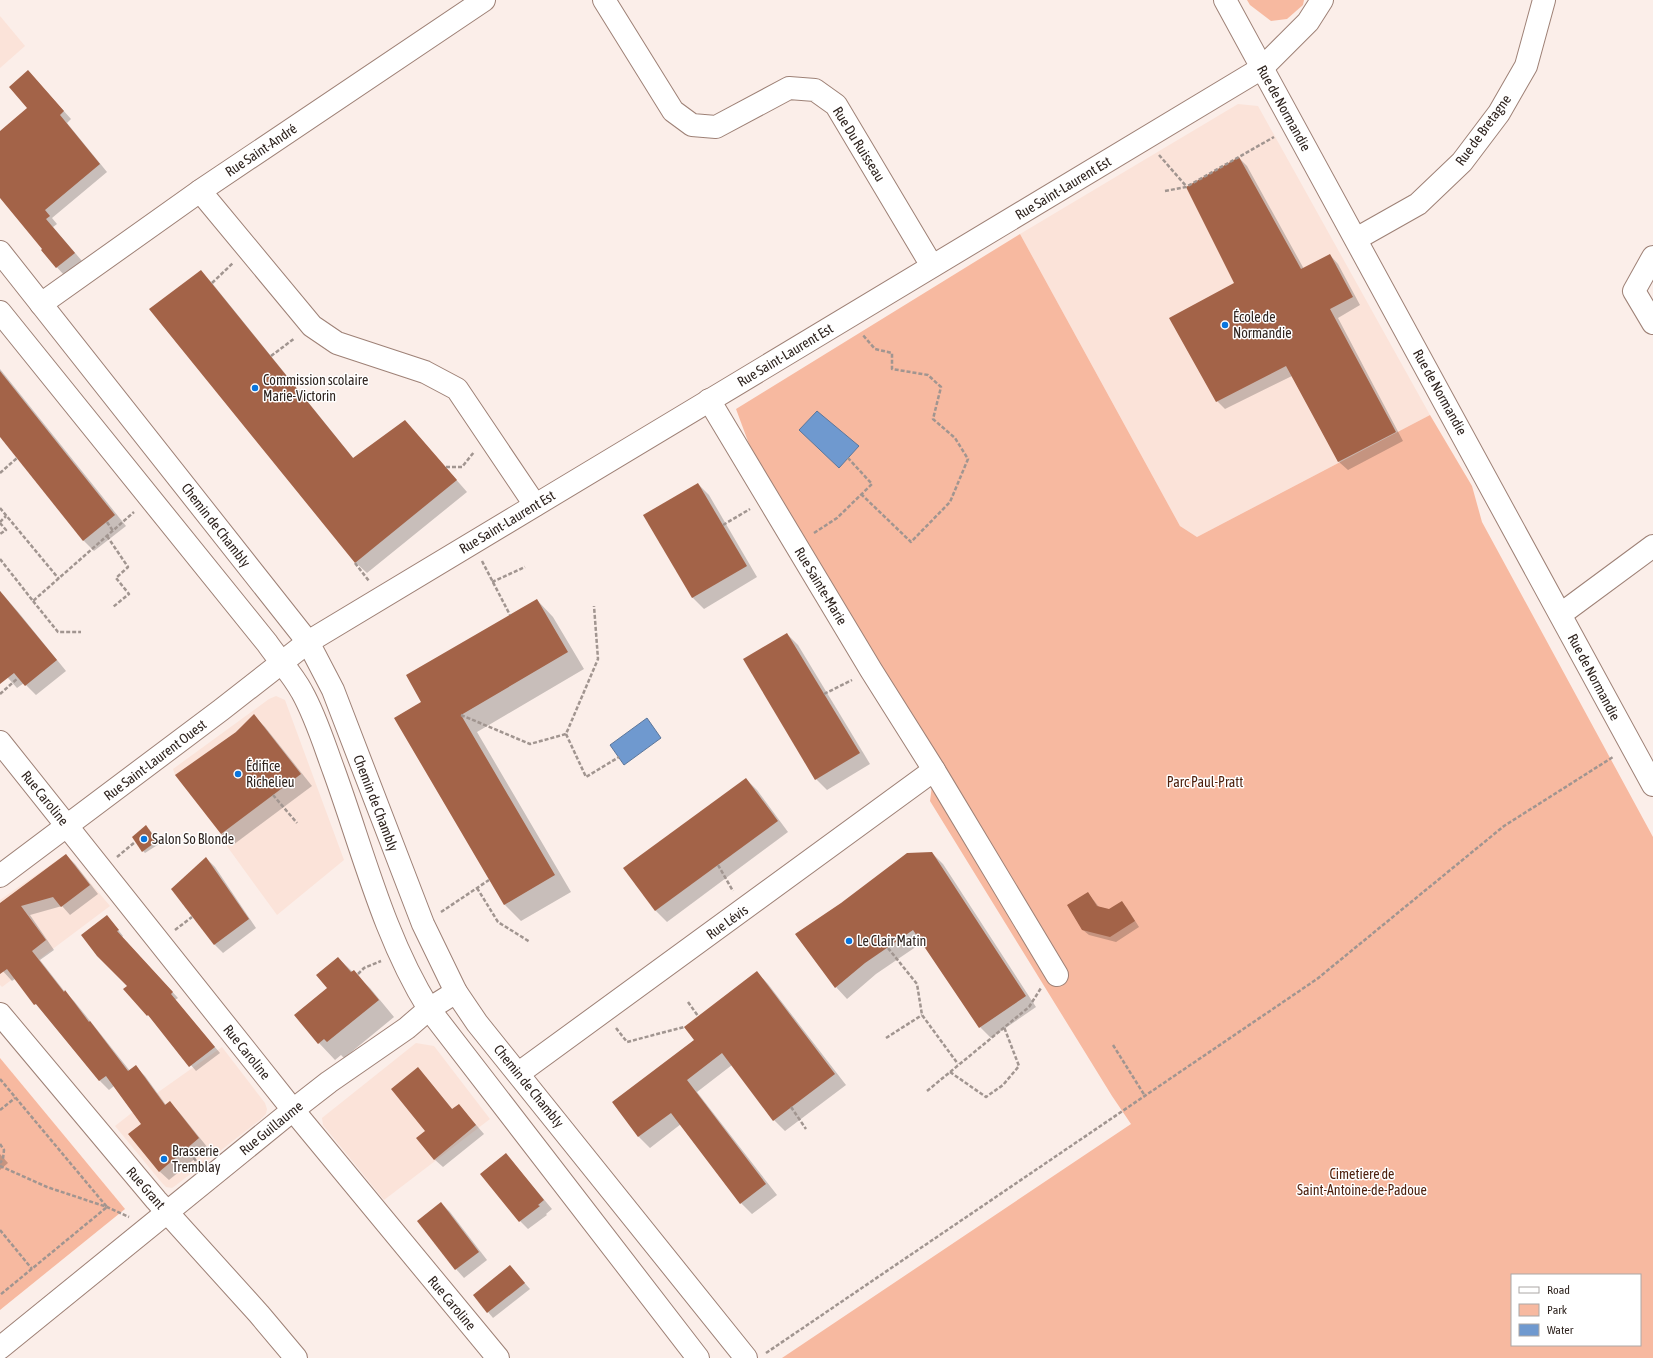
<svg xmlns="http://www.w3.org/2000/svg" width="1653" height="1358" viewBox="0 0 1653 1358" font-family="'Asap Condensed',sans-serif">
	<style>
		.built { fill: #fbe3d9 }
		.green { fill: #f7b9a0; fill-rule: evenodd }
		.water { fill: #6f99cf; stroke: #5c769a }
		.shadow { fill: #0003 }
		.building { fill: #a36348 }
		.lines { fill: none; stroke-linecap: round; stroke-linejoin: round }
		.minor-casing { stroke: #9e8176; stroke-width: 24 }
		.major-casing { stroke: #9e8176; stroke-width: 24 }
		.path { stroke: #a19590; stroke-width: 2.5; stroke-dasharray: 4 2; stroke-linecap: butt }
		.minor { stroke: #fff; stroke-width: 22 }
		.major { stroke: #fff; stroke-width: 22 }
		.poi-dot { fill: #0975dd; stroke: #fff; stroke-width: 1.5 }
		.labels { text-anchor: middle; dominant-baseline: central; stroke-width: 3; stroke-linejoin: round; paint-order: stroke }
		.street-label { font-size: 14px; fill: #302520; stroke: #fff }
		.poi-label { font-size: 14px; fill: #302520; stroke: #fff; text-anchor: start }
		.park-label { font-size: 14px; fill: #4e210e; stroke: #fff }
	</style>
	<rect width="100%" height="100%" fill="#fbeee9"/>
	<g class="built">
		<path d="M 0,16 L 25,46 L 0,68 Z"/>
		<path d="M 1238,104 L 1258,106 L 1430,415 L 1197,537 L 1180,526 L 1020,234 Z"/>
		<path d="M 276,696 L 285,700 L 344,860 L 277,915 L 221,838 L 221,834 L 175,775 L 173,769 L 269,699 Z"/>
		<path d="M 66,854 L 110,906 L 2,987 L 0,985 L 0,900 Z"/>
		<path d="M 416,1043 L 434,1046 L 490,1119 L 384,1200 L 323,1125 L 322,1118 Z"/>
		<path d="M 222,1047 L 265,1103 L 267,1109 L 266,1114 L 260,1120 L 175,1186 L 172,1188 L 166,1187 L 162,1183 L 115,1126 L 157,1093 Z"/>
	</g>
	<g class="green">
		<path d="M 1247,0 L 1304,0 L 1303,5 L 1287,19 L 1271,21 L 1250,5 Z"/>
		<path d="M 1020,234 L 1180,526 L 1197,537 L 1430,415 L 1472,486 L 1482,522 L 1653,837 L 1653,1358 L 782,1358 L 1131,1124 L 1112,1096 L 930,801 L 934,770 L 769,498 L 736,409 ZM 1512,1275 L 1640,1275 L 1640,1345 L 1512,1345 Z"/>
		<path d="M 0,1058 L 125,1209 L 0,1310 Z"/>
	</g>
	<g class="water">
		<path d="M 817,411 L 859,446 L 839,468 L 799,430 Z"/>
		<path d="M 647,718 L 661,738 L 624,765 L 610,745 Z"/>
	</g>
	<g class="shadow">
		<path d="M 28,71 L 71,119 L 67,123 L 107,172 L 52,218 L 57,224 L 53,227 L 82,261 L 64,275 L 42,251 L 44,249 L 0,194 L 0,133 L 29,108 Z"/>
		<path d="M 1239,158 L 1247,166 L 1304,269 L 1330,255 L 1338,264 L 1360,305 L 1338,318 L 1403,441 L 1348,470 L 1339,462 L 1292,376 L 1225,409 L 1217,401 L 1236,283 Z"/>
		<path d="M 201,272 L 212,283 L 354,459 L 405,421 L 467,492 L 367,573 L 355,562 Z"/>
		<path d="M 0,369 L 126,526 L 94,551 L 83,540 L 0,436 Z"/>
		<path d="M 698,484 L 709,495 L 757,577 L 704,609 L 692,597 Z"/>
		<path d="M 0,591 L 19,613 L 66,671 L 36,695 L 24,683 L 17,688 L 0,669 Z"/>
		<path d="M 537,600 L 553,617 L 584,669 L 477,732 L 571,892 L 521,921 L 505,905 L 395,718 L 422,702 Z"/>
		<path d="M 787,634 L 798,645 L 870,764 L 827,790 L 816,779 Z"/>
		<path d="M 254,716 L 265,727 L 312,786 L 233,845 L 221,834 L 236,732 Z"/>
		<path d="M 746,779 L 757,790 L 788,832 L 667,922 L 656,911 L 625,868 Z"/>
		<path d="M 149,829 L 159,844 L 145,853 L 143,851 Z"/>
		<path d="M 932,853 L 943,864 L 1036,1007 L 991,1038 L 980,1027 L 923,942 L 876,974 L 847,999 L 836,987 L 796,935 L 841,904 Z"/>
		<path d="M 66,855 L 75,864 L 98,894 L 70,915 L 62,906 L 30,915 L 54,950 L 40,960 L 65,992 L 74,1001 L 99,1032 L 130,1071 L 136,1067 L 145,1076 L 166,1105 L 170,1103 L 179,1112 L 208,1148 L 169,1180 L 159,1171 L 142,1124 L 114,1086 L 109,1090 L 100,1081 L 15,979 L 12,981 L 0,968 L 0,904 Z"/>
		<path d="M 206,858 L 215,867 L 256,928 L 223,953 L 215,945 Z"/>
		<path d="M 1088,893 L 1099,907 L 1109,910 L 1122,902 L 1127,908 L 1139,927 L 1116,942 L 1089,935 L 1083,930 Z"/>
		<path d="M 112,922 L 123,936 L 122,937 L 178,998 L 175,1000 L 220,1053 L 196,1071 L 148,1015 L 129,986 Z"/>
		<path d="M 338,958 L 370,988 L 394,1017 L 344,1058 L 341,1055 L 335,1060 L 319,1043 Z"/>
		<path d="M 757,972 L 768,984 L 846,1085 L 785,1131 L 774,1120 L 732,1065 L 697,1092 L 777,1195 L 752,1214 L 741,1203 L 681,1124 L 650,1148 L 639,1137 L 613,1103 L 695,1040 Z"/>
		<path d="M 426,1077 L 453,1110 L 459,1105 L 484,1134 L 443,1167 L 434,1159 L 427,1131 Z"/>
		<path d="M 0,1154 L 8,1163 L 0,1170 Z"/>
		<path d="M 506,1154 L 552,1209 L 546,1214 L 547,1215 L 528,1229 L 520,1221 Z"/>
		<path d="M 441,1203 L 450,1212 L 487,1260 L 464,1278 L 456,1269 Z"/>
		<path d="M 510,1266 L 530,1289 L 493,1318 L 474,1295 Z"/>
	</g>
	<g class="building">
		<path d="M 28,70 L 64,111 L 60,115 L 100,164 L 45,210 L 50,216 L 46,219 L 75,253 L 56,268 L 41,250 L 42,249 L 0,198 L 0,131 L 27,108 L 9,87 Z"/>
		<path d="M 1239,157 L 1301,269 L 1330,254 L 1353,297 L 1330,309 L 1396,432 L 1338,462 L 1286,366 L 1216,402 L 1169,318 L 1234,283 L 1186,187 Z"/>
		<path d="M 201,270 L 353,458 L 405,420 L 457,480 L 355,563 L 149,309 Z"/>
		<path d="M 0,371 L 115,515 L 83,541 L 0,437 Z"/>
		<path d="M 698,483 L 747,566 L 692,598 L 643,515 Z"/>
		<path d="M 0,591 L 57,660 L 25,686 L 14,673 L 0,684 Z"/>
		<path d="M 537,599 L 568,652 L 461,715 L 555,875 L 504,905 L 394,718 L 421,702 L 406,675 Z"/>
		<path d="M 787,633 L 860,753 L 815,780 L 743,659 Z"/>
		<path d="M 254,714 L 301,774 L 221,834 L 175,775 L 236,732 Z"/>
		<path d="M 746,778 L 778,821 L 655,911 L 623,868 Z"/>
		<path d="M 146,825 L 157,841 L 142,852 L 132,837 Z"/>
		<path d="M 932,852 L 1026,996 L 979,1028 L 913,930 L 865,963 L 835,988 L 795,934 L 841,903 L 907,853 Z"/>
		<path d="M 66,854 L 90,885 L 61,907 L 53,897 L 21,906 L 46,940 L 32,951 L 64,992 L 65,990 L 89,1022 L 90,1021 L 128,1071 L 136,1065 L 165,1105 L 170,1101 L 199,1138 L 159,1172 L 128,1134 L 141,1124 L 106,1076 L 99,1081 L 36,1004 L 34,1005 L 7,969 L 0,974 L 0,903 Z"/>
		<path d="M 206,857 L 249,919 L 214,945 L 171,889 Z"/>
		<path d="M 1088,892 L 1097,906 L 1109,909 L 1122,901 L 1135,921 L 1110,937 L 1082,930 L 1067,905 Z"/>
		<path d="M 107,915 L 119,930 L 117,931 L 173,992 L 171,994 L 215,1047 L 189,1067 L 148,1015 L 147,1016 L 123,989 L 127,986 L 97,956 L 81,935 Z"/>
		<path d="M 338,957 L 351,972 L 354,970 L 379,1000 L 327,1042 L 324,1039 L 318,1044 L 294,1015 L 327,988 L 316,975 Z"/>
		<path d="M 757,971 L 835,1074 L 773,1121 L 722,1053 L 687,1080 L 766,1184 L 740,1204 L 671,1113 L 638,1137 L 612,1102 L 694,1040 L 684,1027 Z"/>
		<path d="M 418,1067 L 452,1109 L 459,1104 L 476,1125 L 434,1160 L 416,1138 L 425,1131 L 391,1089 Z"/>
		<path d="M 506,1153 L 544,1200 L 538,1205 L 540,1206 L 519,1222 L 480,1174 Z"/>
		<path d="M 441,1202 L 479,1252 L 455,1270 L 417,1221 Z"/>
		<path d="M 510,1265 L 525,1283 L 487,1313 L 473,1295 Z"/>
	</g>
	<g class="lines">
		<defs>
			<g id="minor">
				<path d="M 604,0 L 673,111 L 692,125 L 716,127 L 789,88 L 815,90 L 836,105 L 932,266"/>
				<path d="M 1225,0 L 1653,785"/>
				<path d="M 200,191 L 312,326 L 337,343 L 425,372 L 457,389 L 535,505"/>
				<path d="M 1356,239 L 1418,204 L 1462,162 L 1499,113 L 1526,66 L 1544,0"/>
				<path d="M 1653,257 L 1634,291 L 1653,323"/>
				<path d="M 41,304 L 200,191 L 484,0"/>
				<path d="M 709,400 L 871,670 L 934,770 L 1057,975"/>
				<path d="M 1561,614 L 1653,546"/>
				<path d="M 0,742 L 293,1110 L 498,1358"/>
				<path d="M 0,876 L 221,710 L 308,642 L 1262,68 L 1308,22 L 1322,0"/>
				<path d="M 0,1014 L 156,1200 L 259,1314 L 296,1358"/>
				<path d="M 519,1073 L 934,770"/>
				<path d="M 0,1348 L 293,1110 L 329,1082 L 407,1028 L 429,1009 L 456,992"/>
			</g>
			<g id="major">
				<path d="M 0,252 L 308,642 L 333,690 L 423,924 L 456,992 L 477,1023 L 746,1358"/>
				<path d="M 0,312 L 267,643 C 278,659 293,675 302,692 C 316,717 324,744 334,771 C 363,851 384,937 429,1009 L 698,1358"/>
			</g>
		</defs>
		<use href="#minor" class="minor-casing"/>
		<use href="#major" class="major-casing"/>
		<g class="path">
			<path d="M 1159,155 L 1186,186"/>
			<path d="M 1165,191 L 1186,187 L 1274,137"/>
			<path d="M 212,283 L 233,263"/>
			<path d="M 271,356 L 295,338"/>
			<path d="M 446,467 L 462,467 L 474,452"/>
			<path d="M 0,473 L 17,458"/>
			<path d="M 861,494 L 911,542 L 950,502 L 968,459 L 955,438 L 933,419 L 941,387 L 928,375 L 892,369 L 892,353 L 875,349 L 862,334"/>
			<path d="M 0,508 L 59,579"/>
			<path d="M 0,522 L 6,516"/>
			<path d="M 107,522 L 113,531"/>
			<path d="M 0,523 L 6,530 L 0,534"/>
			<path d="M 723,525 L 750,509"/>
			<path d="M 814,533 L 837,518 L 872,484 L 848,458"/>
			<path d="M 107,536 L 128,567 L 116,578 L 129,594 L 113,607"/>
			<path d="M 0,559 L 33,601 L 134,512"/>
			<path d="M 482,561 L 510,615"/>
			<path d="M 355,563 L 369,581"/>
			<path d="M 492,582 L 525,567"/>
			<path d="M 33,601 L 58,632 L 81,632"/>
			<path d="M 0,694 L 18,678"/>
			<path d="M 824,694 L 852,680"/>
			<path d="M 461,715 L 530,744 L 566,734 L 598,659 L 594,606"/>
			<path d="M 566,734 L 586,777 L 619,757"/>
			<path d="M 273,795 L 297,823"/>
			<path d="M 117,857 L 135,842"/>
			<path d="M 718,865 L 733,891"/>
			<path d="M 477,888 L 498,922 L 530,942"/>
			<path d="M 441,912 L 489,880"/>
			<path d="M 175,930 L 192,917"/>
			<path d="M 888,948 L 917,984 L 922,1015 L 958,1064"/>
			<path d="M 358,974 L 364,968 L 381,961"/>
			<path d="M 688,1002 L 698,1016"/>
			<path d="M 616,1028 L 627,1042 L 684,1027"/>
			<path d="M 886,1038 L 922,1015"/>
			<path d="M 1113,1045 L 1145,1096"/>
			<path d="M 950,1072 L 986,1097 L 1003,1085 L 1019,1066 L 1004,1027"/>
			<path d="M 0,1079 L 107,1207 L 0,1295"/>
			<path d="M 927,1091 L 1029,1007 L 1041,988"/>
			<path d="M 791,1107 L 806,1129"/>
			<path d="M 0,1110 L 15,1098"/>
			<path d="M 0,1144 L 4,1150 L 3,1159 L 0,1163"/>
			<path d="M 187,1148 L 196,1161"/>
			<path d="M 0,1166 L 47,1187 L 107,1207 L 129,1217"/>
			<path d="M 0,1230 L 32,1269"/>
			<path d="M 766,1353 L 1317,979 L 1504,826 L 1613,757"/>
		</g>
		<use href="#minor" class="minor"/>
		<use href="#major" class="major"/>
	</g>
	<g class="poi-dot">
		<circle cx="1225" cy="325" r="4"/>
		<circle cx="255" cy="388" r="4"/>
		<circle cx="238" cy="774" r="4"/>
		<circle cx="144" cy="839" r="4"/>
		<circle cx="849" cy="941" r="4"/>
		<circle cx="164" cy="1159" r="4"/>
	</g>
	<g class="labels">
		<g class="street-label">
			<text transform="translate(1284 108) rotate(61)">Rue de Normandie</text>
			<text transform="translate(1483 130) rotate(-54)">Rue de Bretagne</text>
			<text transform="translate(859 144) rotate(58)">Rue Du Ruisseau</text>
			<text transform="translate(261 150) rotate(-34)">Rue Saint-André</text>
			<text transform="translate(1063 188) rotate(-31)">Rue Saint-Laurent Est</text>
			<text transform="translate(785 355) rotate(-31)">Rue Saint-Laurent Est</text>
			<text transform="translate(1440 392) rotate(61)">Rue de Normandie</text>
			<text transform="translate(507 522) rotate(-31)">Rue Saint-Laurent Est</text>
			<text transform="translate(216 525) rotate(52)">Chemin de Chambly</text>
			<text transform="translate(821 586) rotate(59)">Rue Sainte-Marie</text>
			<text transform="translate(1594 677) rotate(62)">Rue de Normandie</text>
			<text transform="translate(155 760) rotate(-37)">Rue Saint-Laurent Ouest</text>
			<text transform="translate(45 798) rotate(51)">Rue Caroline</text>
			<text transform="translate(376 803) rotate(69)">Chemin de Chambly</text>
			<text transform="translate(727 922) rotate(-36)">Rue Lévis</text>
			<text transform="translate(247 1052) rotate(51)">Rue Caroline</text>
			<text transform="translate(529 1086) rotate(51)">Chemin de Chambly</text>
			<text transform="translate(271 1128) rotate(-39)">Rue Guillaume</text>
			<text transform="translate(146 1188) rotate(49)">Rue Grant</text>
			<text transform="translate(452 1303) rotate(50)">Rue Caroline</text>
		</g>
		<g class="poi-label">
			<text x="1233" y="317">École de<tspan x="1233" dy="16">Normandie</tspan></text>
			<text x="263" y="380">Commission scolaire<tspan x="263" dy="16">Marie-Victorin</tspan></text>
			<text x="246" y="766">Édifice<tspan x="246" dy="16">Richelieu</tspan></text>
			<text x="152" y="839">Salon So Blonde</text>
			<text x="857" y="941">Le Clair Matin</text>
			<text x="172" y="1151">Brasserie<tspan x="172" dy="16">Tremblay</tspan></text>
		</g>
		<g class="park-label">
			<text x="1205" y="782">Parc Paul-Pratt</text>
			<text x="1362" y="1174">Cimetiere de<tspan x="1362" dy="16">Saint-Antoine-de-Padoue</tspan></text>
		</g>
	</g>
	<rect x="1511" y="1274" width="130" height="72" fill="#ffffff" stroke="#aca8a6"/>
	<rect x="1519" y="1287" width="20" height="6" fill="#ffffff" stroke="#aca8a6"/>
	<text x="1547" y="1294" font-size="12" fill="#302520">Road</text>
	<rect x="1519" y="1304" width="20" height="12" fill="#f7b9a0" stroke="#aca8a6"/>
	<text x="1547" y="1314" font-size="12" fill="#302520">Park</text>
	<rect x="1519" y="1324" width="20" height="12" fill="#6f99cf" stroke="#aca8a6"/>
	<text x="1547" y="1334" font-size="12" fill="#302520">Water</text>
</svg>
